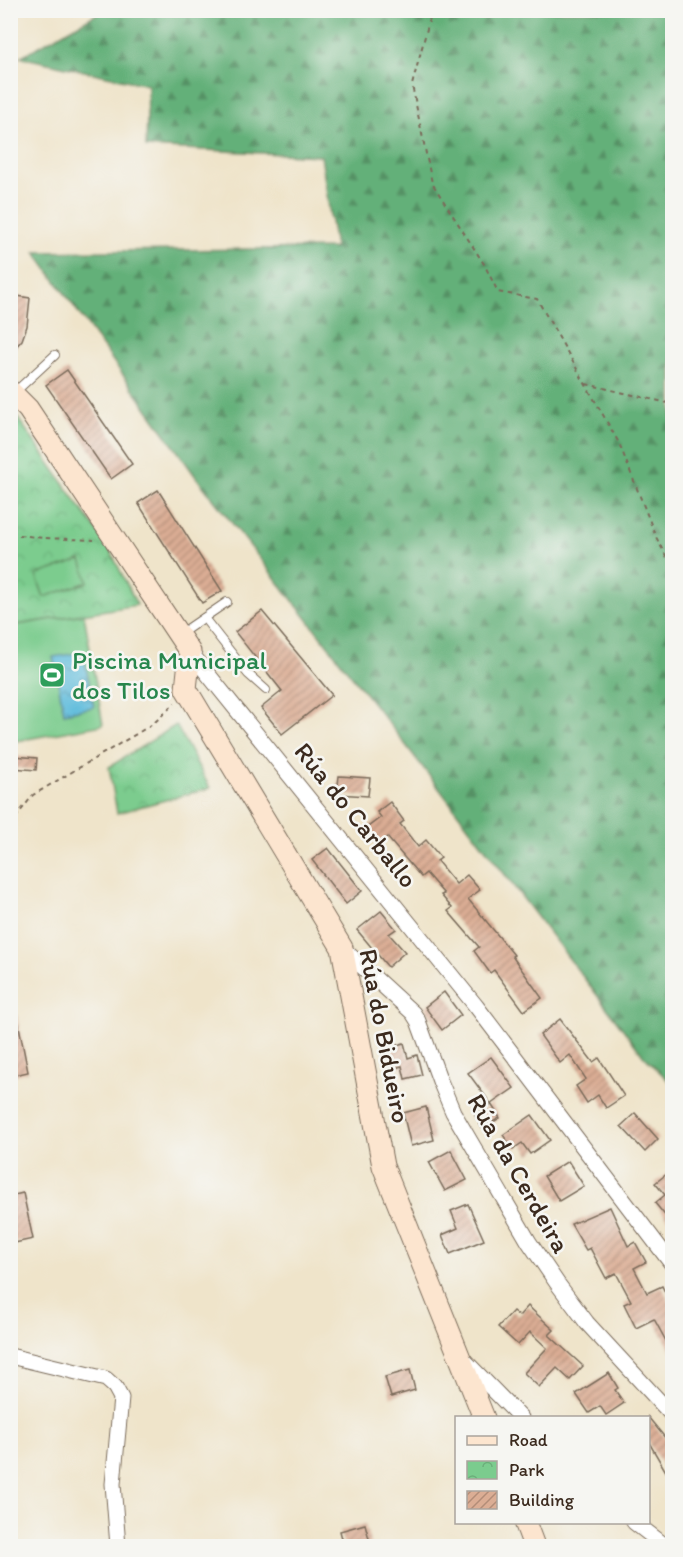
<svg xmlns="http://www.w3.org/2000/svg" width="683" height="1557" viewBox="0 0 683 1557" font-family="Itim,sans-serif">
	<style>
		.forest { fill: url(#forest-firs); stroke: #506d4c; stroke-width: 1.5 }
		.park { fill: url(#park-crowns); stroke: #5b7b56; stroke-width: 1.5 }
		.pitch { fill: #7bcc8e; stroke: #5b7b56; stroke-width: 1.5 }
		.water { fill: url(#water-ripples); stroke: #4c737d; stroke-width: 1.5 }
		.building { fill: url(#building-hatch) }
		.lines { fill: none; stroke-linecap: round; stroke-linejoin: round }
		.lane-casing { stroke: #7a6b5a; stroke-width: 10 }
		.street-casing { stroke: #7a6b5a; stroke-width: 17 }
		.secondary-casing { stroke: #7a6b5a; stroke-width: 23 }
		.path { stroke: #7a6b5a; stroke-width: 2; stroke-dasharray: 4.5 4.5; stroke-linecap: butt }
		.lane { stroke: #fff; stroke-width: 8 }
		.street { stroke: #fff; stroke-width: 15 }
		.secondary { stroke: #fce5cf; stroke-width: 21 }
		.labels { text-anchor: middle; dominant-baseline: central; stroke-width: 5; stroke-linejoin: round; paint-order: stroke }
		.leisure-label { font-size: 26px; fill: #27864d; stroke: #f6f6f2; text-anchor: start }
		.street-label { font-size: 26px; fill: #3b2a1e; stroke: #f6f6f2 }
	</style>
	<defs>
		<pattern id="forest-firs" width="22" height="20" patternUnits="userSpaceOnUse" patternTransform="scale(1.5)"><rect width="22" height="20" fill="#64b079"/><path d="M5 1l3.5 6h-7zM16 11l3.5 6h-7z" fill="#548f63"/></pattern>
		<pattern id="park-crowns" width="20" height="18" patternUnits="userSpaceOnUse" patternTransform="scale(1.5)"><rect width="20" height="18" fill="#7bcc8e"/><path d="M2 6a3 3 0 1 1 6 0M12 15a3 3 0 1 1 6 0" fill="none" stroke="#6baf7a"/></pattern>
		<pattern id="water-ripples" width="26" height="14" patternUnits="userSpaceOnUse" patternTransform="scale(1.5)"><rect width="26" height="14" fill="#5ebcdc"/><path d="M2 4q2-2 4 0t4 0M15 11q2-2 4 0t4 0" fill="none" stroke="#4f99b2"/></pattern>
		<pattern id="building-hatch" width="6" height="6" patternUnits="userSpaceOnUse" patternTransform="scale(1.5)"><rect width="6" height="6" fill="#dbad94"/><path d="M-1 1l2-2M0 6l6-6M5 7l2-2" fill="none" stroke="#b38d78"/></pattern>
	</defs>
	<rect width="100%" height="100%" fill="#f6f6f2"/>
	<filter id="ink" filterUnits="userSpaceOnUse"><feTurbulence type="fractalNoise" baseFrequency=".0167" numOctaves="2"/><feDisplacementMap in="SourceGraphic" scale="12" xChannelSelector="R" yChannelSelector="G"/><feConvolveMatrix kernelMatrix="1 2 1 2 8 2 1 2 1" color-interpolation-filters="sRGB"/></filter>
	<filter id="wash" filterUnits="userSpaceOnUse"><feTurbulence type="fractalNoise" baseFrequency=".008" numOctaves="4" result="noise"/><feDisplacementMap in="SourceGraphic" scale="24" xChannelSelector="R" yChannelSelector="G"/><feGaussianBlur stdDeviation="1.35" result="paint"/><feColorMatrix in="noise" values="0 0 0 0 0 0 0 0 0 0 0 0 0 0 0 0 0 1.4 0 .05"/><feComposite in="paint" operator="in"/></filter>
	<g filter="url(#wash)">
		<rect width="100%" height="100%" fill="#efe4ca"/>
		<path class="forest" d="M 102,11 L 672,11 L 672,1084 L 642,1054 L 405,744 L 196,477 L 35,252 L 335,248 L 321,156 L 146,147 L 148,85 L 20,57 Z"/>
		<g class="park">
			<path d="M 10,407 L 109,548 L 137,605 L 11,626 Z"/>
			<path d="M 176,725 L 210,788 L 117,813 L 109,767 Z"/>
		</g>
		<g class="pitch">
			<path d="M 81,560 L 88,582 L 44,597 L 36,575 Z"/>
			<path d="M 84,614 L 103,725 L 11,742 L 11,626 Z"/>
		</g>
		<path class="water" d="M 83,652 L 94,707 L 64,713 L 53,657 Z"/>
		<g id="blocks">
			<g class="building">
				<path d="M 10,295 L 30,298 L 27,326 L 22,340 L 10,353 Z"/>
				<path d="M 67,370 L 132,464 L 111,479 L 46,385 Z"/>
				<path d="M 158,490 L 222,591 L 202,603 L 138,503 Z"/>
				<path d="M 262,611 L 332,695 L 282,734 L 261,708 L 282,691 L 235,632 Z"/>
				<path d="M 14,756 L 37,758 L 36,770 L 13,768 Z"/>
				<path d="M 339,776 L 370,778 L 368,796 L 337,794 Z"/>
				<path d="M 390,802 L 404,821 L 400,824 L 418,847 L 426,840 L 441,858 L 437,861 L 456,884 L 467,875 L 480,890 L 468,899 L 514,955 L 512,956 L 542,998 L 524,1011 L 494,970 L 490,973 L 474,951 L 479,947 L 448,911 L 452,908 L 441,895 L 444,894 L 426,873 L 421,877 L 387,837 L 377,846 L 364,830 L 381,817 L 377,812 Z"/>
				<path d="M 328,848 L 362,891 L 346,904 L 312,860 Z"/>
				<path d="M 381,911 L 396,929 L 389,934 L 405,952 L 388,967 L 357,930 Z"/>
				<path d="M 444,992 L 461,1015 L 442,1030 L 425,1007 Z"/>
				<path d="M 16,1011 L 28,1072 L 10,1076 L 10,1012 Z"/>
				<path d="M 560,1019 L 593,1062 L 599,1058 L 624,1096 L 606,1108 L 598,1095 L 587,1103 L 576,1086 L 586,1079 L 570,1055 L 560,1063 L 540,1035 Z"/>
				<path d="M 404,1043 L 408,1058 L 417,1055 L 422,1075 L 405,1079 L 402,1066 L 391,1069 L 386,1048 Z"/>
				<path d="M 491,1057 L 514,1088 L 491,1104 L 468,1073 Z"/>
				<path d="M 491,1104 L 500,1118 L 482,1128 L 475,1116 Z"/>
				<path d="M 426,1107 L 434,1140 L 411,1146 L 403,1113 Z"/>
				<path d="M 635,1113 L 658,1139 L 645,1152 L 621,1126 Z"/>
				<path d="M 532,1115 L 550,1140 L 530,1154 L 522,1143 L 513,1149 L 503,1135 Z"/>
				<path d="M 451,1150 L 467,1180 L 445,1191 L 429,1162 Z"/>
				<path d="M 568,1161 L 584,1186 L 559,1201 L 544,1176 Z"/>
				<path d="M 672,1170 L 672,1224 L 655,1203 L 665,1195 L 655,1183 Z"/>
				<path d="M 23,1193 L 33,1239 L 10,1244 L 10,1196 Z"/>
				<path d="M 468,1204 L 484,1240 L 450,1254 L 442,1235 L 458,1228 L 451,1211 Z"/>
				<path d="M 610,1207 L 628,1246 L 635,1242 L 646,1262 L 634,1268 L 647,1293 L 662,1286 L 672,1307 L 672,1352 L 654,1319 L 636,1328 L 624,1304 L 631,1301 L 616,1273 L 606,1278 L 590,1248 L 586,1250 L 571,1224 Z"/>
				<path d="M 528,1306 L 554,1330 L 549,1335 L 583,1366 L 570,1380 L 557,1368 L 539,1387 L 524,1373 L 547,1348 L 530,1332 L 518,1345 L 498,1327 L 513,1311 L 519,1316 Z"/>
				<path d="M 410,1370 L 415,1390 L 391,1397 L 385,1377 Z"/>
				<path d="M 609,1373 L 618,1388 L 615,1390 L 624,1403 L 606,1415 L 600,1406 L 589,1413 L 576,1394 Z"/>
				<path d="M 648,1417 L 672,1446 L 672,1482 L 648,1441 Z"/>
				<path d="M 365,1524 L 371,1546 L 344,1546 L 340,1531 Z"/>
			</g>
		</g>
	</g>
	<g filter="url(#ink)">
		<use href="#blocks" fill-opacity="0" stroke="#7a6b5a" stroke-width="1.5"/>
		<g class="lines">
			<defs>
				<g id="lane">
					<path d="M 15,392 L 55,355"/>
					<path d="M 204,618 L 248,674 L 266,690"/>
					<path d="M 180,634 L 227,602"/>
				</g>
				<g id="street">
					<path d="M 190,652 L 476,1006 L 672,1264"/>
					<path d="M 342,948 L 413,1013 L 418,1021 L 440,1081 L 453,1112 L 529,1242 L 557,1283 L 587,1323 L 672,1415"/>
					<path d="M 10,1356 L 106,1379 L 115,1387 L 121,1398 L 113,1484 L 118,1546"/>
					<path d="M 464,1360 L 521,1418"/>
					<path d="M 634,1522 L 665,1546"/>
				</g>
				<g id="secondary">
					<path d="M 10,391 L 28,409 L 190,652 L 186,689 L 342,948 L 383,1166 L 484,1418"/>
					<path d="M 525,1522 L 534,1546"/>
				</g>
			</defs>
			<use href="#lane" class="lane-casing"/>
			<use href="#street" class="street-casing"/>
			<use href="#secondary" class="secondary-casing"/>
			<g class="path">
				<path d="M 432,10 L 412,85 L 432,183 L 484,264 L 498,292 L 537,299 L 619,443 L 656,537 L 672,567"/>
				<path d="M 586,384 L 672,404"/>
				<path d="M 10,534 L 44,538 L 94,540"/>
				<path d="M 10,825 L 33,795 L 153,724 L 175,703"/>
			</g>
			<use href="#lane" class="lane"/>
			<use href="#street" class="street"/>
			<use href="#secondary" class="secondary"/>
		</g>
	</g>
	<defs>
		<symbol id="stadium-square" viewBox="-11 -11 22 22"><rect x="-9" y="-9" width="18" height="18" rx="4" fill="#2e9e5b" stroke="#f6f6f2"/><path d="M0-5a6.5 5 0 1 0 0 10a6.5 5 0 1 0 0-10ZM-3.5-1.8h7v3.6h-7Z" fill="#fff"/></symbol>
	</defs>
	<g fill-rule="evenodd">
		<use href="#stadium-square" x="37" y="660" width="30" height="30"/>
	</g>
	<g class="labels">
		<g class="leisure-label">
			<text x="72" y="660">Piscina Municipal<tspan x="72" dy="30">dos Tilos</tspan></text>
		</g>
		<g class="street-label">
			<text transform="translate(356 815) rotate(51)">Rúa do Carballo</text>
			<text transform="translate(385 1036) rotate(79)">Rúa do Bidueiro</text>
			<text transform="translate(519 1173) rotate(60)">Rúa da Cerdeira</text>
		</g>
	</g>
	<rect width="683" height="1557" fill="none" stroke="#f6f6f2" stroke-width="36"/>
	<rect x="455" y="1416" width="195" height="108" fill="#f6f6f2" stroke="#aba49d" stroke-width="1.5"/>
	<rect x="467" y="1436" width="30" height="9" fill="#fce5cf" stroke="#aba49d" stroke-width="1.5"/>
	<text x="509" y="1446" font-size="18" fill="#3b2a1e">Road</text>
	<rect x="467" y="1461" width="30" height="18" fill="url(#park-crowns)" stroke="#aba49d" stroke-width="1.5"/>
	<text x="509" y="1476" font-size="18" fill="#3b2a1e">Park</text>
	<rect x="467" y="1491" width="30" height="18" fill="url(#building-hatch)" stroke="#aba49d" stroke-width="1.5"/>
	<text x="509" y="1506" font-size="18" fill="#3b2a1e">Building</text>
</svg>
